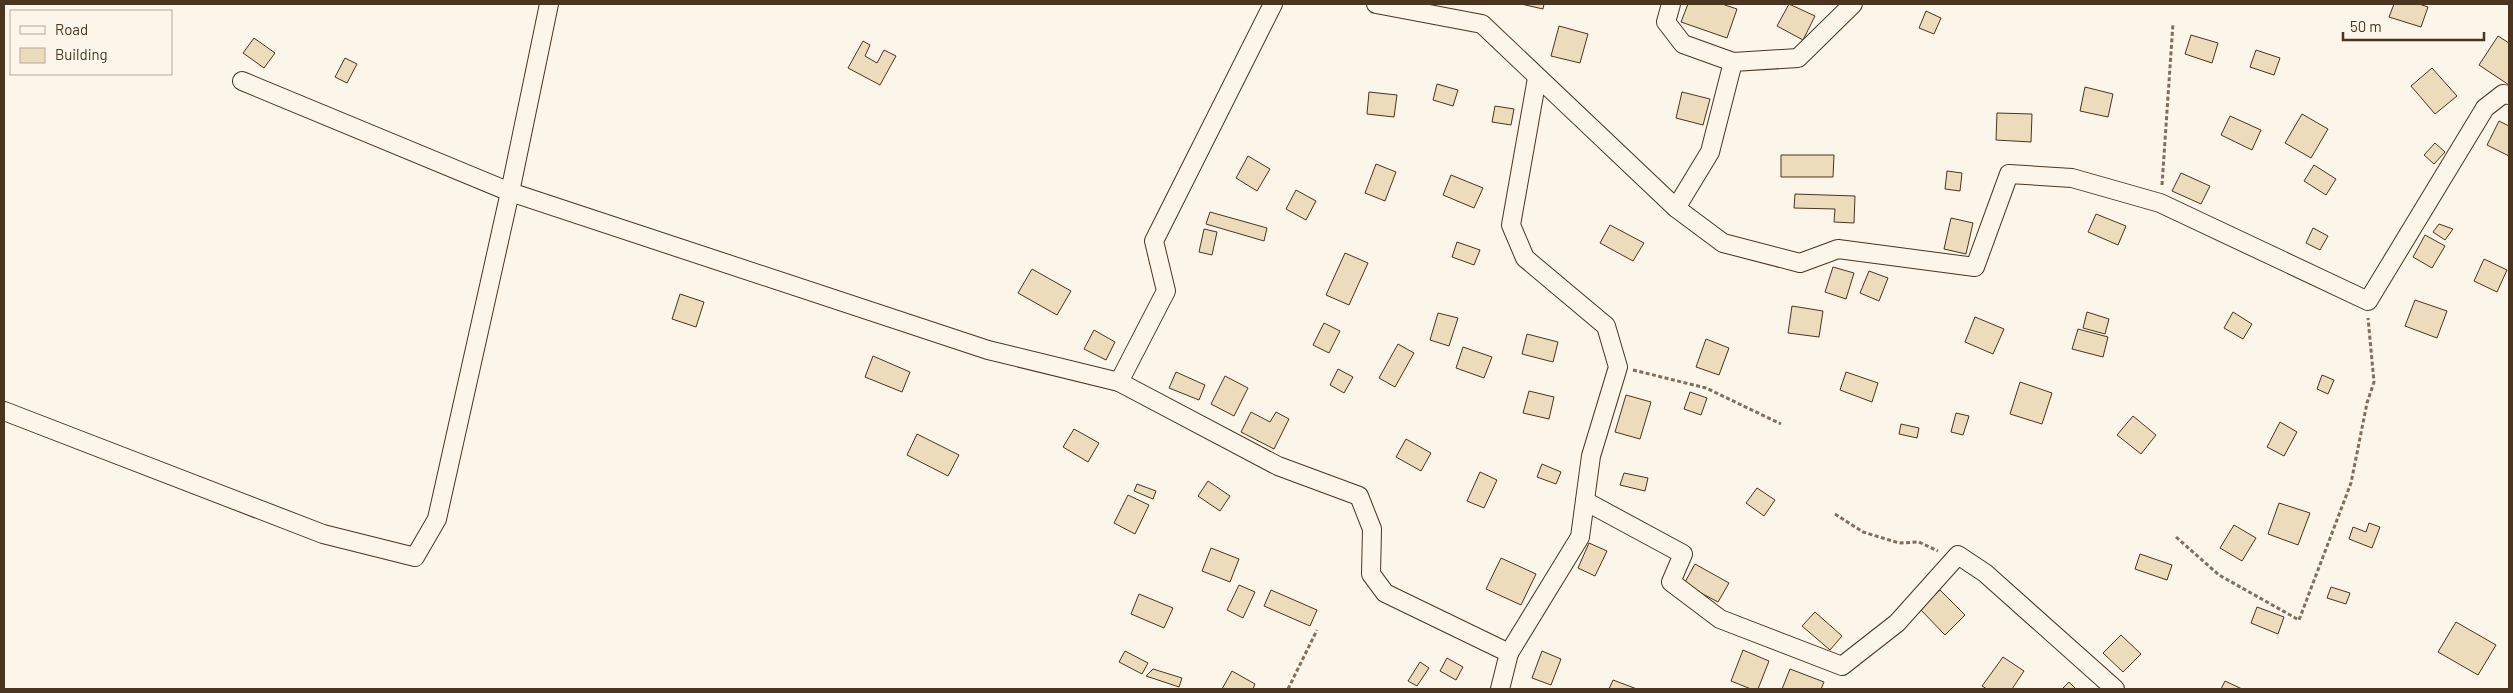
<svg xmlns="http://www.w3.org/2000/svg" width="2513" height="693" viewBox="0 0 2513 693" font-family="Barlow,sans-serif">
	<style>
		.building { fill: #ecdcbc; stroke: #4a3520 }
		.lines { fill: none; stroke-linecap: round; stroke-linejoin: round }
		.street-casing { stroke: #4a3520; stroke-width: 20 }
		.path { stroke: #7f6f5c; stroke-width: 3; stroke-dasharray: 4 2.5; stroke-linecap: butt }
		.street { stroke: #fbf6e9; stroke-width: 18 }
	</style>
	<rect width="100%" height="100%" fill="#fbf6e9"/>
	<g class="building">
		<path d="M 1521,4 L 1544,4 L 1543,9 Z"/>
		<path d="M 1688,4 L 1722,4 L 1737,9 L 1727,38 L 1681,22 Z"/>
		<path d="M 1789,4 L 1815,16 L 1803,40 L 1777,26 Z"/>
		<path d="M 2394,4 L 2419,4 L 2428,7 L 2421,27 L 2389,17 Z"/>
		<path d="M 1926,11 L 1941,18 L 1934,34 L 1919,28 Z"/>
		<path d="M 1559,26 L 1588,34 L 1580,63 L 1551,56 Z"/>
		<path d="M 2191,35 L 2218,43 L 2212,63 L 2185,54 Z"/>
		<path d="M 2498,36 L 2509,43 L 2509,85 L 2479,65 Z"/>
		<path d="M 254,38 L 275,53 L 264,68 L 243,53 Z"/>
		<path d="M 863,41 L 870,45 L 865,56 L 877,63 L 884,50 L 896,56 L 880,85 L 848,68 Z"/>
		<path d="M 2256,50 L 2280,58 L 2274,75 L 2250,67 Z"/>
		<path d="M 345,58 L 357,64 L 347,83 L 335,77 Z"/>
		<path d="M 2432,68 L 2457,96 L 2435,114 L 2411,86 Z"/>
		<path d="M 1437,84 L 1458,90 L 1453,106 L 1433,100 Z"/>
		<path d="M 2085,87 L 2113,94 L 2108,117 L 2080,111 Z"/>
		<path d="M 1369,92 L 1397,95 L 1394,117 L 1367,114 Z"/>
		<path d="M 1682,92 L 1710,99 L 1703,125 L 1676,118 Z"/>
		<path d="M 1495,106 L 1514,109 L 1511,125 L 1492,122 Z"/>
		<path d="M 1997,113 L 2032,114 L 2031,142 L 1996,140 Z"/>
		<path d="M 2302,114 L 2328,129 L 2311,158 L 2285,143 Z"/>
		<path d="M 2230,116 L 2261,130 L 2252,150 L 2221,135 Z"/>
		<path d="M 2499,121 L 2509,126 L 2509,156 L 2487,145 Z"/>
		<path d="M 2435,143 L 2445,152 L 2434,164 L 2424,155 Z"/>
		<path d="M 1781,155 L 1834,155 L 1833,177 L 1781,177 Z"/>
		<path d="M 1248,156 L 1270,169 L 1257,191 L 1236,178 Z"/>
		<path d="M 1376,164 L 1396,172 L 1385,201 L 1365,193 Z"/>
		<path d="M 2314,165 L 2336,179 L 2326,195 L 2304,181 Z"/>
		<path d="M 1947,171 L 1962,173 L 1960,191 L 1945,189 Z"/>
		<path d="M 2181,173 L 2210,186 L 2201,204 L 2172,191 Z"/>
		<path d="M 1451,175 L 1483,188 L 1474,208 L 1443,195 Z"/>
		<path d="M 1296,190 L 1316,201 L 1306,220 L 1286,209 Z"/>
		<path d="M 1795,194 L 1855,196 L 1854,223 L 1834,222 L 1835,209 L 1794,208 Z"/>
		<path d="M 1210,212 L 1267,228 L 1264,241 L 1206,224 Z"/>
		<path d="M 2096,214 L 2126,226 L 2118,245 L 2088,232 Z"/>
		<path d="M 1951,218 L 1973,223 L 1966,254 L 1944,249 Z"/>
		<path d="M 2439,224 L 2453,229 L 2445,240 L 2433,232 Z"/>
		<path d="M 1610,225 L 1644,243 L 1633,261 L 1600,243 Z"/>
		<path d="M 2313,228 L 2328,236 L 2320,250 L 2306,243 Z"/>
		<path d="M 1204,229 L 1217,232 L 1212,255 L 1199,252 Z"/>
		<path d="M 2425,235 L 2445,246 L 2432,268 L 2413,257 Z"/>
		<path d="M 1457,242 L 1480,250 L 1474,265 L 1452,257 Z"/>
		<path d="M 1345,253 L 1368,263 L 1349,305 L 1326,295 Z"/>
		<path d="M 2484,259 L 2507,270 L 2497,292 L 2474,281 Z"/>
		<path d="M 1833,267 L 1854,273 L 1846,299 L 1825,292 Z"/>
		<path d="M 1032,269 L 1071,291 L 1057,315 L 1018,293 Z"/>
		<path d="M 1869,271 L 1888,278 L 1879,301 L 1860,293 Z"/>
		<path d="M 680,294 L 704,302 L 696,327 L 672,319 Z"/>
		<path d="M 2415,300 L 2447,311 L 2437,338 L 2405,326 Z"/>
		<path d="M 1792,306 L 1823,311 L 1819,337 L 1788,333 Z"/>
		<path d="M 2087,312 L 2109,319 L 2105,334 L 2083,328 Z"/>
		<path d="M 2233,312 L 2252,324 L 2243,339 L 2224,328 Z"/>
		<path d="M 1438,313 L 1458,318 L 1449,346 L 1430,340 Z"/>
		<path d="M 1975,317 L 2004,329 L 1993,354 L 1965,342 Z"/>
		<path d="M 1324,323 L 1340,331 L 1329,353 L 1313,345 Z"/>
		<path d="M 2078,329 L 2108,337 L 2103,357 L 2072,349 Z"/>
		<path d="M 1094,330 L 1115,342 L 1106,360 L 1084,349 Z"/>
		<path d="M 1527,334 L 1558,342 L 1553,362 L 1522,354 Z"/>
		<path d="M 1706,339 L 1729,348 L 1719,375 L 1696,367 Z"/>
		<path d="M 1398,344 L 1414,353 L 1395,387 L 1379,378 Z"/>
		<path d="M 1463,347 L 1492,357 L 1484,378 L 1456,368 Z"/>
		<path d="M 873,356 L 910,372 L 902,392 L 865,377 Z"/>
		<path d="M 1338,369 L 1353,377 L 1344,393 L 1330,385 Z"/>
		<path d="M 1176,372 L 1205,385 L 1199,400 L 1169,388 Z"/>
		<path d="M 1846,372 L 1878,383 L 1872,402 L 1840,390 Z"/>
		<path d="M 2322,375 L 2334,380 L 2328,394 L 2317,389 Z"/>
		<path d="M 1225,376 L 1248,388 L 1234,416 L 1211,404 Z"/>
		<path d="M 2020,382 L 2052,393 L 2042,424 L 2010,414 Z"/>
		<path d="M 1529,391 L 1554,397 L 1549,419 L 1523,413 Z"/>
		<path d="M 1690,392 L 1707,398 L 1701,415 L 1684,409 Z"/>
		<path d="M 1626,395 L 1651,402 L 1640,439 L 1615,432 Z"/>
		<path d="M 1251,412 L 1270,422 L 1276,412 L 1289,419 L 1274,449 L 1241,432 Z"/>
		<path d="M 1956,413 L 1969,416 L 1963,435 L 1951,432 Z"/>
		<path d="M 2133,416 L 2156,435 L 2141,454 L 2117,435 Z"/>
		<path d="M 2280,422 L 2297,432 L 2284,456 L 2267,447 Z"/>
		<path d="M 1901,424 L 1919,428 L 1917,438 L 1899,434 Z"/>
		<path d="M 1074,429 L 1099,443 L 1088,462 L 1063,447 Z"/>
		<path d="M 917,434 L 959,455 L 948,476 L 907,455 Z"/>
		<path d="M 1406,439 L 1431,453 L 1421,471 L 1396,457 Z"/>
		<path d="M 1542,464 L 1561,472 L 1556,484 L 1537,477 Z"/>
		<path d="M 1480,472 L 1497,480 L 1484,508 L 1467,501 Z"/>
		<path d="M 1624,473 L 1648,478 L 1645,491 L 1620,485 Z"/>
		<path d="M 1208,481 L 1230,496 L 1220,511 L 1198,496 Z"/>
		<path d="M 1137,484 L 1156,491 L 1153,499 L 1134,491 Z"/>
		<path d="M 1757,488 L 1775,500 L 1764,516 L 1746,503 Z"/>
		<path d="M 1128,495 L 1149,505 L 1135,534 L 1114,523 Z"/>
		<path d="M 2279,503 L 2310,513 L 2298,545 L 2268,534 Z"/>
		<path d="M 2369,523 L 2380,527 L 2372,548 L 2349,539 L 2353,527 L 2366,532 Z"/>
		<path d="M 2234,525 L 2256,538 L 2242,561 L 2220,548 Z"/>
		<path d="M 1589,543 L 1607,551 L 1595,576 L 1578,568 Z"/>
		<path d="M 1211,548 L 1239,559 L 1230,582 L 1202,571 Z"/>
		<path d="M 2140,554 L 2172,565 L 2167,580 L 2135,569 Z"/>
		<path d="M 1501,558 L 1536,574 L 1521,605 L 1486,589 Z"/>
		<path d="M 1695,564 L 1729,583 L 1718,602 L 1684,584 Z"/>
		<path d="M 1239,585 L 1255,592 L 1243,618 L 1227,610 Z"/>
		<path d="M 2331,587 L 2350,593 L 2346,604 L 2327,598 Z"/>
		<path d="M 1271,590 L 1317,610 L 1310,626 L 1264,606 Z"/>
		<path d="M 1940,590 L 1965,615 L 1945,635 L 1920,609 Z"/>
		<path d="M 1139,594 L 1173,608 L 1164,628 L 1131,614 Z"/>
		<path d="M 2257,607 L 2284,617 L 2278,634 L 2251,623 Z"/>
		<path d="M 1815,612 L 1842,636 L 1830,650 L 1802,626 Z"/>
		<path d="M 2456,622 L 2496,645 L 2478,675 L 2438,652 Z"/>
		<path d="M 2121,635 L 2141,654 L 2123,672 L 2103,653 Z"/>
		<path d="M 1743,650 L 1769,661 L 1758,689 L 1751,689 L 1731,681 Z"/>
		<path d="M 1125,651 L 1148,663 L 1142,674 L 1119,662 Z"/>
		<path d="M 1542,651 L 1561,659 L 1551,685 L 1532,678 Z"/>
		<path d="M 2003,657 L 2024,671 L 2012,689 L 1987,689 L 1982,686 Z"/>
		<path d="M 1447,658 L 1463,667 L 1456,680 L 1440,671 Z"/>
		<path d="M 1420,662 L 1429,668 L 1417,686 L 1408,681 Z"/>
		<path d="M 1153,669 L 1182,678 L 1179,687 L 1146,676 Z"/>
		<path d="M 1790,669 L 1824,682 L 1821,689 L 1782,689 Z"/>
		<path d="M 1232,671 L 1255,684 L 1253,689 L 1222,689 Z"/>
		<path d="M 1613,680 L 1637,689 L 1609,689 Z"/>
		<path d="M 2225,681 L 2242,689 L 2221,689 Z"/>
		<path d="M 2069,682 L 2076,689 L 2062,689 Z"/>
	</g>
	<g class="lines">
		<defs>
			<g id="street">
				<path d="M 1376,4 L 1482,24 L 1676,208 L 1723,243 L 1800,263 L 1838,249 L 1975,267 L 2009,174 L 2072,178 L 2160,203 L 2368,301 L 2485,108 L 2503,94 L 2509,95"/>
				<path d="M 1671,4 L 1666,22 L 1683,44 L 1733,62"/>
				<path d="M 242,81 L 510,192 L 988,350 L 1119,382 L 1278,466 L 1359,496 L 1372,529 L 1371,574 L 1385,593 L 1509,653 L 1500,689"/>
				<path d="M 1676,208 L 1710,152 L 1733,62 L 1798,58 L 1853,4"/>
				<path d="M 1119,382 L 1166,291 L 1154,241 L 1273,4"/>
				<path d="M 4,411 L 323,534 L 415,557 L 437,519 L 510,192 L 549,4"/>
				<path d="M 1585,501 L 1683,554 L 1671,582 L 1720,619 L 1842,666 L 1897,623 L 1958,555 L 1985,573 L 2115,689"/>
				<path d="M 1509,653 L 1580,537 L 1591,456 L 1618,367 L 1606,326 L 1525,258 L 1511,225 L 1537,78"/>
			</g>
		</defs>
		<use href="#street" class="street-casing"/>
		<g class="path">
			<path d="M 2162,185 L 2173,23"/>
			<path d="M 1633,370 L 1706,388 L 1781,424"/>
			<path d="M 1835,514 L 1863,532 L 1899,543 L 1919,542 L 1938,551"/>
			<path d="M 2176,537 L 2219,575 L 2299,620 L 2351,483 L 2367,403 L 2374,382 L 2368,318"/>
			<path d="M 1288,689 L 1317,630"/>
		</g>
		<use href="#street" class="street"/>
	</g>
	<rect width="2513" height="693" fill="none" stroke="#4a3520" stroke-width="10"/>
	<rect x="10" y="10" width="162" height="65" fill="#fbf6e9" stroke="#b4a999"/>
	<rect x="20" y="26" width="25" height="8" fill="#fbf6e9" stroke="#b4a999"/>
	<text x="55" y="35" font-size="15" fill="#4a3520">Road</text>
	<rect x="20" y="48" width="25" height="15" fill="#ecdcbc" stroke="#b4a999"/>
	<text x="55" y="60" font-size="15" fill="#4a3520">Building</text>
	<path d="M2343 32v8h141v-8" fill="none" stroke="#4a3520" stroke-width="2.5"/>
	<text x="2350" y="32" font-size="15" fill="#4a3520" stroke="#fbf6e9" stroke-width="4" paint-order="stroke">50 m</text>
</svg>
